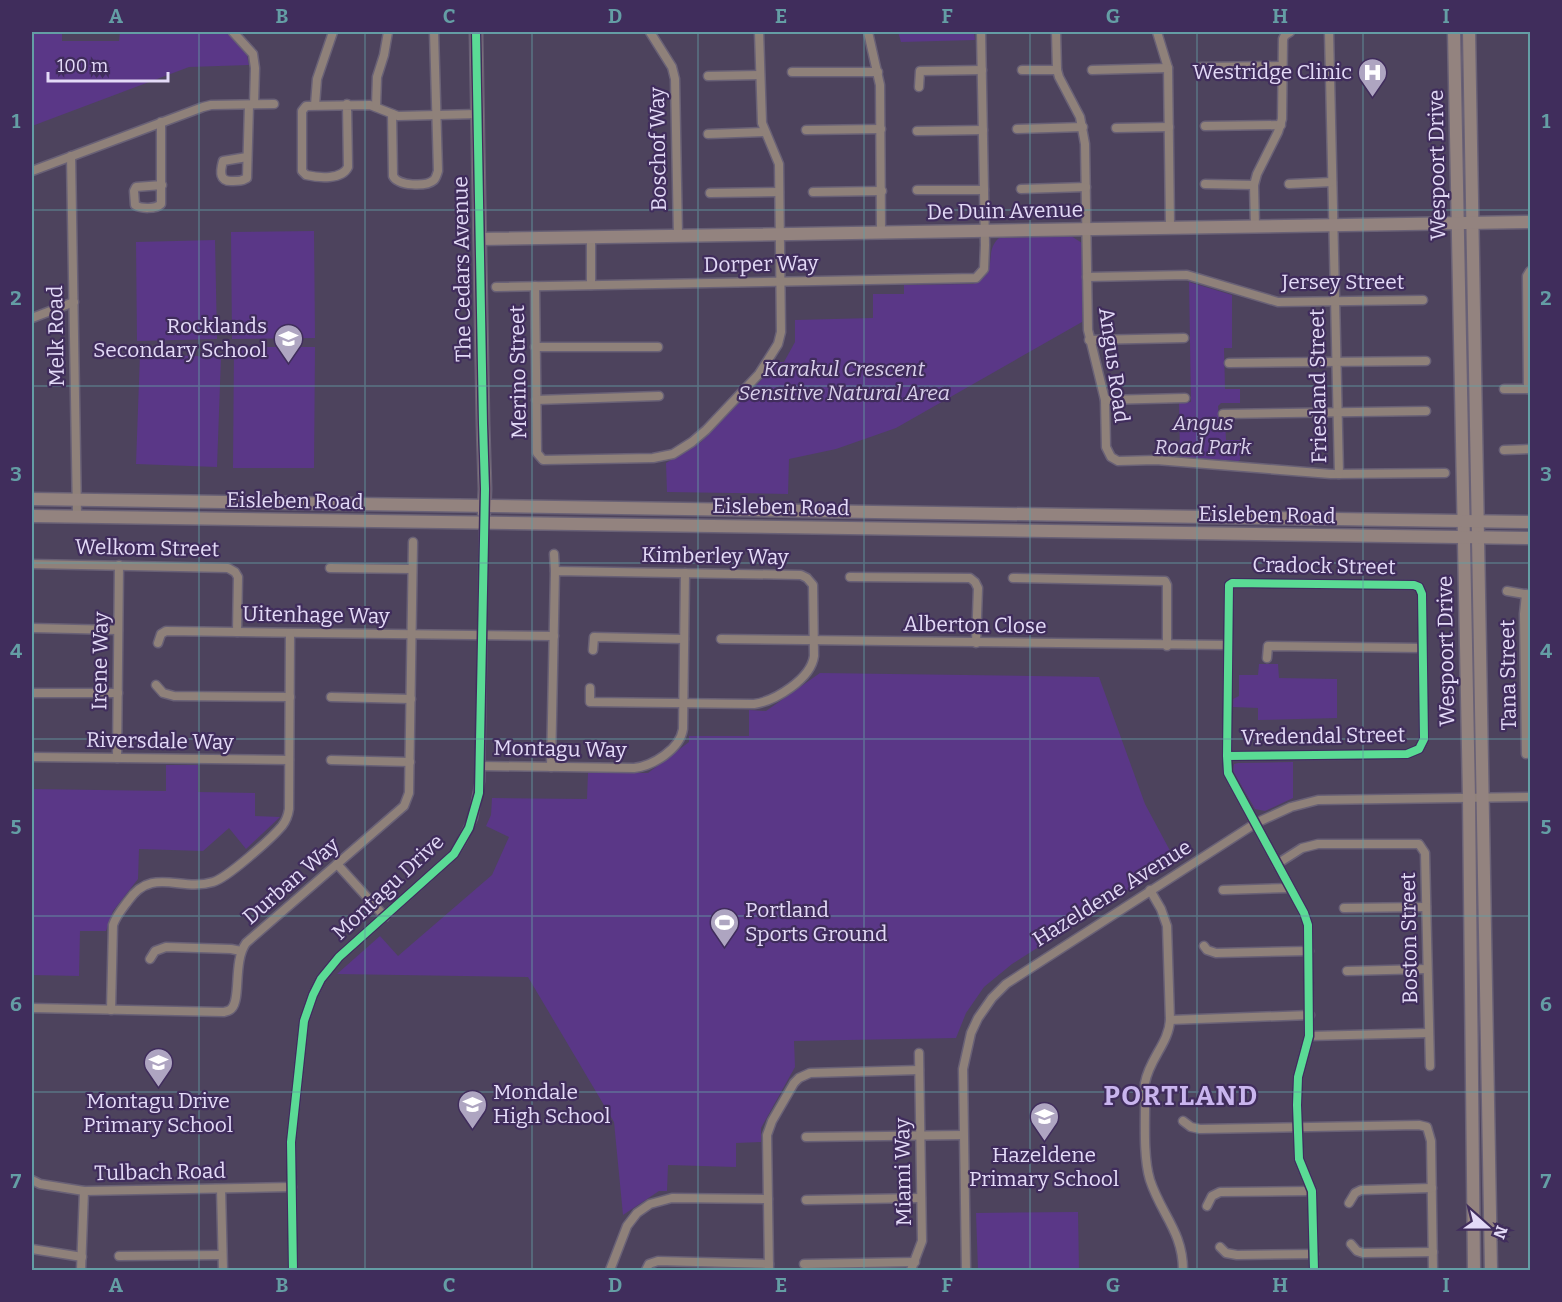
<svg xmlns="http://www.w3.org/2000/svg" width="1562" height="1302" viewBox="0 0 1562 1302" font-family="Bitter,serif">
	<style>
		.green { fill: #5a3787 }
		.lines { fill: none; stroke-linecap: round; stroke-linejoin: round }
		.street-casing { stroke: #696176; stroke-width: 11 }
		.secondary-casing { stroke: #696176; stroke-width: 15 }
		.street { stroke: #8f817a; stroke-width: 8 }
		.secondary { stroke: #93837f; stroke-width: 12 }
		.cycleway-casing { stroke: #402d5c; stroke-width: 11 }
		.cycleway { stroke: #5adb95; stroke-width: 8 }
		.grid { fill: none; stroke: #649ea5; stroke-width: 1.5; stroke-opacity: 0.55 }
		.labels { text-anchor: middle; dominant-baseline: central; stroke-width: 4.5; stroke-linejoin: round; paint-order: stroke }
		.poi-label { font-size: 21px; fill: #e3daf7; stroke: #402d5c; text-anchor: end }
		.street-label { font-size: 21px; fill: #e3daf7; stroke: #402d5c }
		.park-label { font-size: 21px; font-style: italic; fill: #d8cfea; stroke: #402d5c }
		.district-label { font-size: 27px; font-weight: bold; letter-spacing: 1.5px; fill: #c9b5ee; stroke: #402d5c }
		.neatline { fill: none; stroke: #649ea5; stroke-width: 2 }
		.grid-label { font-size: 20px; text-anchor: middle; font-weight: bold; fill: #649ea5 }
	</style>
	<rect width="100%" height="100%" fill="#4d435d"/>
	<g class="green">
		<path d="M 120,32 L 226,32 L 247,55 L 249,65 L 189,67 L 32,126 L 32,33 L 62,34 L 62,41 L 119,41 Z"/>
		<path d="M 898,32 L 974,32 L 975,40 L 901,42 Z"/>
		<path d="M 314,231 L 315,338 L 232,339 L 231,232 Z"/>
		<path d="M 1071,236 L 1082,243 L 1082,322 L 896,428 L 836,449 L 789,459 L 788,494 L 667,492 L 666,463 L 701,442 L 766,375 L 774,362 L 784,362 L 795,342 L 795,320 L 873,318 L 873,294 L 904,294 L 904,285 L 973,284 C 1001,273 982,253 999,238 Z"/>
		<path d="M 215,240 L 217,339 L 137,341 L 136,242 Z"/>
		<path d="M 1189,282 L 1232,295 L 1232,348 L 1224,348 L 1225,389 L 1240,389 L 1240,403 L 1221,403 L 1218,406 L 1219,417 L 1225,420 L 1226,440 L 1240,440 L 1240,460 L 1238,461 L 1180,457 L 1179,403 L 1191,402 Z"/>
		<path d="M 234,347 L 315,347 L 314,468 L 233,468 Z"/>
		<path d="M 140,354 L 221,357 L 217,467 L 136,464 Z"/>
		<path d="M 1259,664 L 1278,664 L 1279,678 L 1337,679 L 1337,718 L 1258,720 L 1258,708 L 1233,707 L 1233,699 L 1239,696 L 1239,675 L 1258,675 Z"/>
		<path d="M 820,673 L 1099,677 L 1145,804 L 1175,860 L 1012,964 L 984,987 L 966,1013 L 956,1038 L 794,1041 L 795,1067 L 761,1128 L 761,1142 L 736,1143 L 736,1167 L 668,1165 L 667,1191 L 659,1191 L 623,1215 L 614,1122 L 528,977 L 337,974 L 380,936 L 398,956 L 492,875 L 509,837 L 486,826 L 491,815 L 492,798 L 587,799 L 588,773 L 648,773 L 689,742 L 689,736 L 749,736 L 749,710 L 766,711 Z"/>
		<path d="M 1293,762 L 1293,798 L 1265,811 L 1255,809 L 1233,771 L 1234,764 L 1238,763 Z"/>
		<path d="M 166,765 L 198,765 L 198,792 L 255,793 L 255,816 L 280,817 L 246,849 L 229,828 L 203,851 L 139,849 L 138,879 L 113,911 L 106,931 L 80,931 L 79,976 L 32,975 L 32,789 L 166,791 Z"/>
		<path d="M 1078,1212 L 1079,1270 L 978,1270 L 976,1213 Z"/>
	</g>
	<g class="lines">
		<defs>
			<g id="street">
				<path d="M 233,32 L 253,54 L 255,68 L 254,104"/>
				<path d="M 650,32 L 672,67 L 675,79 L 678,236"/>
				<path d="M 868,32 L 880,85 L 881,233"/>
				<path d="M 1056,32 L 1057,70 L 1059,77 L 1080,117 L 1085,144 L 1088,330 L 1105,400 L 1106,447 L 1111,457 L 1118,461 L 1156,460 L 1331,474 L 1445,473"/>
				<path d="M 1157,32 L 1168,68 L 1170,227"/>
				<path d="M 1329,32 L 1339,474"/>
				<path d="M 1200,67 L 1282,66"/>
				<path d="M 1022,70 L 1057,70"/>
				<path d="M 1092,70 L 1168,68"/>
				<path d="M 792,72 L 878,72"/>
				<path d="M 708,76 L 760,75"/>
				<path d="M 919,87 L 920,71 L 982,70"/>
				<path d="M 347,104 L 348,167 C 342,180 319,178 306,175 L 302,171 L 302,111 L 306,106 L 370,105 L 398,116 L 477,114"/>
				<path d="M 315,105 L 317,79 L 333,32"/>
				<path d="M 376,107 L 377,77 L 384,55 L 388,32"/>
				<path d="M 392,114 L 393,176 C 398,186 426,187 434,180 C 436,178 437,174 438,171 L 434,32"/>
				<path d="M 161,122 L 161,204 C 156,209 141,209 135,205 L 134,191 L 136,187 L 162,185"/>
				<path d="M 1205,126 L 1281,125"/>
				<path d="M 1116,128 L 1169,127"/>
				<path d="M 1017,129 L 1083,127"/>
				<path d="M 806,130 L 881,129"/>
				<path d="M 917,131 L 983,130"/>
				<path d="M 708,134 L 764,132"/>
				<path d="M 71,156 L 77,516"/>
				<path d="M 247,157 L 223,161 C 220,172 219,182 233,181 C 239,181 242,181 247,178 L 249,105"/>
				<path d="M 32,171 L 203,107 L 211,105 L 274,104"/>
				<path d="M 1205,184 L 1254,185"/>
				<path d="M 1289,184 L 1332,182"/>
				<path d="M 1021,189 L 1086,187"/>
				<path d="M 917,190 L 984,190"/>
				<path d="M 813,192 L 882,191"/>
				<path d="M 710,193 L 779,192"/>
				<path d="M 1255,226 L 1254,185 L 1257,174 L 1278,132 L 1282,119 L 1283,39 L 1285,35 L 1290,32"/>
				<path d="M 1087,277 L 1187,275 L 1278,302 L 1423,300"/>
				<path d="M 591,285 L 591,237"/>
				<path d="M 535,286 L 537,453 L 543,460 L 653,458 L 673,454 L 692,442 L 706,430 L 759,374 L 778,344 L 781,332 L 779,164 L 762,123 L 759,32"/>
				<path d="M 496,287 L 976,278 L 984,269 L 985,245 L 981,32"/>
				<path d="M 32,318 L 74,302"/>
				<path d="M 1089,340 L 1184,338"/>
				<path d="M 535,347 L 658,347"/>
				<path d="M 1229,363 L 1426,361"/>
				<path d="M 1504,389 L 1530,389"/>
				<path d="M 1528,389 L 1527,276 L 1530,271"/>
				<path d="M 536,400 L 659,396"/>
				<path d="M 1105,400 L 1185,398"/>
				<path d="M 1223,414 L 1426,411"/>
				<path d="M 1504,450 L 1530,449"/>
				<path d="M 554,554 L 555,571"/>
				<path d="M 32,564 L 228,568 L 235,572 L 238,577 L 237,632"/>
				<path d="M 330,568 L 412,569"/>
				<path d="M 850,577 L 970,578 L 975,582 L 978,588 L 976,643"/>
				<path d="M 1013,578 L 1165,581 L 1167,585 L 1167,646"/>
				<path d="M 1507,591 L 1530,595"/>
				<path d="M 32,628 L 118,630"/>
				<path d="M 721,639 L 1228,645"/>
				<path d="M 158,643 L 161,634 L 166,631 L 554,636"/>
				<path d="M 593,650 L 594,637 L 684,639"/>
				<path d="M 1267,658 L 1268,646 L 1422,648"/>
				<path d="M 156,685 L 163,693 L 174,696 L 290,697"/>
				<path d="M 32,693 L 118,693"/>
				<path d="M 331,697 L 411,699"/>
				<path d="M 1526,754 L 1524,614 L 1526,594"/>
				<path d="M 1227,756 L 1407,754 L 1419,749 L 1424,739 L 1422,594 L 1419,587 L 1414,585 L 1232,583 L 1229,585 L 1227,756 L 1228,773 L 1304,913 L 1308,925 L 1309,1036 L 1298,1077 L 1297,1105 L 1299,1159 L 1312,1191 L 1314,1270"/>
				<path d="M 32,757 L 289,760"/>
				<path d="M 117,758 L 119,565"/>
				<path d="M 331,760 L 410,762"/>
				<path d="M 480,766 L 634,768 C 653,766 680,749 683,729 L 685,573"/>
				<path d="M 551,767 L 555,571 L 801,575 L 807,578 L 813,585 L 814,656 C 811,679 775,701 754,704 L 590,702 L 590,688"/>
				<path d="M 337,864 L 385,917"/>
				<path d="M 1277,864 L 1302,848 L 1318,844 L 1419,844 L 1425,853 L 1430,1066"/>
				<path d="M 1150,890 L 1161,909 L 1167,926 L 1170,1020 C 1169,1043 1149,1059 1145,1083 C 1146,1111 1142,1154 1150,1180 C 1161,1214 1183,1232 1183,1270"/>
				<path d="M 1223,890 L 1290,888"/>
				<path d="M 1344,908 L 1426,907"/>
				<path d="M 1204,946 L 1207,950 L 1216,953 L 1309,951"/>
				<path d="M 150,959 L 155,951 L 166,947 L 231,949 L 241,951"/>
				<path d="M 1347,971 L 1427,969"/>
				<path d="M 32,1008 L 224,1012 C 227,1011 230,1011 232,1008 C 241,998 233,961 246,943 L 404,806 L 409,793 L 413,542"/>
				<path d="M 111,1010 L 113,925 C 116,916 122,909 128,901 C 152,866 180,892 213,882 C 227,878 271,839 282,826 C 286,821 288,816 289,809 L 290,633"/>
				<path d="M 1170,1020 L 1310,1015"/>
				<path d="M 1309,1036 L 1428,1033"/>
				<path d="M 1183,1121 L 1191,1127 L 1200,1129 L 1419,1125 L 1427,1127 L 1431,1141 L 1433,1270"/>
				<path d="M 806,1137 L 963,1135"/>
				<path d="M 32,1180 L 40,1184 L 84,1191 L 292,1187"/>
				<path d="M 221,1189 L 223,1270"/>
				<path d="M 806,1200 L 921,1198"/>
				<path d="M 1349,1203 L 1355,1193 L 1361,1190 L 1432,1188"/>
				<path d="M 1207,1206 L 1212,1196 L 1220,1192 L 1312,1191"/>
				<path d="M 1351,1244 L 1357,1251 L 1363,1253 L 1433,1252"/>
				<path d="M 1220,1247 L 1226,1253 L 1237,1255 L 1314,1254"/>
				<path d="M 32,1249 L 82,1257"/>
				<path d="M 119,1256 L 222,1255"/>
				<path d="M 804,1264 L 915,1262"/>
				<path d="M 81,1270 L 84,1191"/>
				<path d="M 293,1270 L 291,1142 L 304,1021 L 313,995 L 321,979 L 339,957 L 454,854 L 463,839 L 473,818 L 480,781 L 484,522"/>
				<path d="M 610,1270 L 627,1226 L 637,1213 L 650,1204 L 672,1198 L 768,1199"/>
				<path d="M 646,1270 L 649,1264 L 658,1261 L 769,1264"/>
				<path d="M 769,1270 L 767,1135 L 772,1121 L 794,1083 L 799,1078 L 810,1073 L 919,1070"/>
				<path d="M 911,1270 L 922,1241 L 919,1053"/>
				<path d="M 966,1270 L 963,1069 L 971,1033 L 978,1018 L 992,998 L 1006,984 L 1256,823 L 1291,807 L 1318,800 L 1530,797"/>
			</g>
			<g id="secondary">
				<path d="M 476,32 L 483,424 L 485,489 L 484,513"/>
				<path d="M 1454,32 L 1469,798 L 1474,1270"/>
				<path d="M 1469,32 L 1491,1270"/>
				<path d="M 480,239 L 1530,222"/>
				<path d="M 32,499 L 1530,522"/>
				<path d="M 32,516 L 1530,538"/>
			</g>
		</defs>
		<use href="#street" class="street-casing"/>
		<use href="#secondary" class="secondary-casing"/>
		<use href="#street" class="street"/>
		<use href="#secondary" class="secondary"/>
		<defs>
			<g id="cycleway">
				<path d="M 1227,756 L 1407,754 L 1419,749 L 1424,739 L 1422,594 L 1419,587 L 1414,585 L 1232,583 L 1229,585 L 1227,756 L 1228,773 L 1304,913 L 1308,925 L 1309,1036 L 1298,1077 L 1297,1105 L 1299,1159 L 1312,1191 L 1314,1270"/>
				<path d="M 293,1270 L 291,1142 L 304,1021 L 313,995 L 321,979 L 339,957 L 454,854 L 469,828 L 479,793 L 485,489 L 483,424 L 476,32"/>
			</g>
		</defs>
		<use href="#cycleway" class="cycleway-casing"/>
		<use href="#cycleway" class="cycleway"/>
	</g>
	<path class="grid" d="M 199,32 L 199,1270M 365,32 L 365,1270M 532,32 L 532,1270M 698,32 L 698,1270M 864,32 L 864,1270M 1030,32 L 1030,1270M 1197,32 L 1197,1270M 1363,32 L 1363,1270M 32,210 L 1530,210M 32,386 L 1530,386M 32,563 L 1530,563M 32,739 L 1530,739M 32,916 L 1530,916M 32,1092 L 1530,1092"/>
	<defs>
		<symbol id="hospital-pin" viewBox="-11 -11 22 30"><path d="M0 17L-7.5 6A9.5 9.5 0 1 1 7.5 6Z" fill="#aea5c1" stroke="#402d5c"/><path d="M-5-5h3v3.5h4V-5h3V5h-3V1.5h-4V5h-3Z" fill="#fff"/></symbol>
		<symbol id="school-pin" viewBox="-11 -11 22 30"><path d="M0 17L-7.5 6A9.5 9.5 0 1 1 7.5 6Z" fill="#aea5c1" stroke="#402d5c"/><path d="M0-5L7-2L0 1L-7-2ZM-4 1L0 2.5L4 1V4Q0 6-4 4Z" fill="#fff"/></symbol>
		<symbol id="stadium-pin" viewBox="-11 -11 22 30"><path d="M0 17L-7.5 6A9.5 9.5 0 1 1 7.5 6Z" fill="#aea5c1" stroke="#402d5c"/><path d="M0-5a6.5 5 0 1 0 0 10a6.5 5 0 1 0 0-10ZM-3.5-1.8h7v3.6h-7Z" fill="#fff"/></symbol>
	</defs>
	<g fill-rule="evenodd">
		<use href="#hospital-pin" x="1356" y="56" width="33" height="45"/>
		<use href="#school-pin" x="272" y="322" width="33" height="45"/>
		<use href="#stadium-pin" x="708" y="906" width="33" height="45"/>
		<use href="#school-pin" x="142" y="1046" width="33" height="45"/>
		<use href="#school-pin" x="456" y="1088" width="33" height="45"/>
		<use href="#school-pin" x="1028" y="1100" width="33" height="45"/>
	</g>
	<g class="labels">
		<g class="poi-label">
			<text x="1352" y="72">Westridge Clinic</text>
			<text x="267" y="326">Rocklands<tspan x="267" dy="24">Secondary School</tspan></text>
			<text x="745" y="910" text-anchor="start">Portland<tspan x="745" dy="24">Sports Ground</tspan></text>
			<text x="493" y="1092" text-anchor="start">Mondale<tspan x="493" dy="24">High School</tspan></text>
			<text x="158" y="1101" text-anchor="middle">Montagu Drive<tspan x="158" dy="24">Primary School</tspan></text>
			<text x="1044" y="1155" text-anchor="middle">Hazeldene<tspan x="1044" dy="24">Primary School</tspan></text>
		</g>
		<g class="street-label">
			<text transform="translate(658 149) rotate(-91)">Boschof Way</text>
			<text transform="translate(1437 165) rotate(-91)">Wespoort Drive</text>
			<text transform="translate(1005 211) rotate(-1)">De Duin Avenue</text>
			<text transform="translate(761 264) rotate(-1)">Dorper Way</text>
			<text transform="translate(462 269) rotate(-91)">The Cedars Avenue</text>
			<text x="1343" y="282">Jersey Street</text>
			<text transform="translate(56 336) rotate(-91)">Melk Road</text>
			<text transform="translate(1114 365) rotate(82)">Angus Road</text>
			<text transform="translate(518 372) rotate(-91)">Merino Street</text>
			<text transform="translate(1318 386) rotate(-91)">Friesland Street</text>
			<text transform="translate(295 501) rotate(1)">Eisleben Road</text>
			<text transform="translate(781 507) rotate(1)">Eisleben Road</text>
			<text transform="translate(1267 515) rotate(1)">Eisleben Road</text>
			<text transform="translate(147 548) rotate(1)">Welkom Street</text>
			<text transform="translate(715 556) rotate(1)">Kimberley Way</text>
			<text transform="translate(1324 566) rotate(1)">Cradock Street</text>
			<text transform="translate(316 615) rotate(1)">Uitenhage Way</text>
			<text transform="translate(975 625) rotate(1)">Alberton Close</text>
			<text transform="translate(1446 651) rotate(-91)">Wespoort Drive</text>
			<text transform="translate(100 661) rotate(-89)">Irene Way</text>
			<text transform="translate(1508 675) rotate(-91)">Tana Street</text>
			<text transform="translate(1323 736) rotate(-1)">Vredendal Street</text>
			<text transform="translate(160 741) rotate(1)">Riversdale Way</text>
			<text transform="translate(560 749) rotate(1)">Montagu Way</text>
			<text transform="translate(291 881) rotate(-41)">Durban Way</text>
			<text transform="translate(388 887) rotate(-43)">Montagu Drive</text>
			<text transform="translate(1112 893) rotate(-32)">Hazeldene Avenue</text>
			<text transform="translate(1409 938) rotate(-91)">Boston Street</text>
			<text transform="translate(160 1172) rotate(-1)">Tulbach Road</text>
			<text transform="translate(903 1172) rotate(-91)">Miami Way</text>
		</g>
		<g class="park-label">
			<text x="844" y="369">Karakul Crescent<tspan x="844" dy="24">Sensitive Natural Area</tspan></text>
			<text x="1203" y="423">Angus<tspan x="1203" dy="24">Road Park</tspan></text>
		</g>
		<g class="district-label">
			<text x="1181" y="1096">PORTLAND</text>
		</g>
	</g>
	<rect width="1562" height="1302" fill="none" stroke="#402d5c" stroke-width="66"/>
	<g transform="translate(1487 1227) rotate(111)" stroke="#402d5c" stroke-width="4.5" paint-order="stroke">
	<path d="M0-4.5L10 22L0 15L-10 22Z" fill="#e3daf7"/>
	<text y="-9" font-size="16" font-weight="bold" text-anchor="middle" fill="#e3daf7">N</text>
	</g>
	<path d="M48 72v9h120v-9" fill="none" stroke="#e3daf7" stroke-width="3"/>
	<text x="57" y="72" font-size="18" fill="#e3daf7" stroke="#402d5c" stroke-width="4.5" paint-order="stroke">100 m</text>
	<rect x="33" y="33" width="1496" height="1236" class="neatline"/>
	<g class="grid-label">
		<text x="116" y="23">A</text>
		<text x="282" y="23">B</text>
		<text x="449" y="23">C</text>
		<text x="615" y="23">D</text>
		<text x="781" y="23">E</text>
		<text x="947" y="23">F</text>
		<text x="1113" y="23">G</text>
		<text x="1280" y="23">H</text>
		<text x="1446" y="23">I</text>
		<text x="16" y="128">1</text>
		<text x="1546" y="128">1</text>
		<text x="16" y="305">2</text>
		<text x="1546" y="305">2</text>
		<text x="16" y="481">3</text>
		<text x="1546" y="481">3</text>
		<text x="16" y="658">4</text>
		<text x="1546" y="658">4</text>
		<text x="16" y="834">5</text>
		<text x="1546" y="834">5</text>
		<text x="16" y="1011">6</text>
		<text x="1546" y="1011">6</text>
		<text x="16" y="1188">7</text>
		<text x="1546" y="1188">7</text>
		<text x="116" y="1292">A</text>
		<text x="282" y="1292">B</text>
		<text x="449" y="1292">C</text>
		<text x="615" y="1292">D</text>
		<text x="781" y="1292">E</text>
		<text x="947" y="1292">F</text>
		<text x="1113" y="1292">G</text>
		<text x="1280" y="1292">H</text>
		<text x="1446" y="1292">I</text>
	</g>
</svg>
